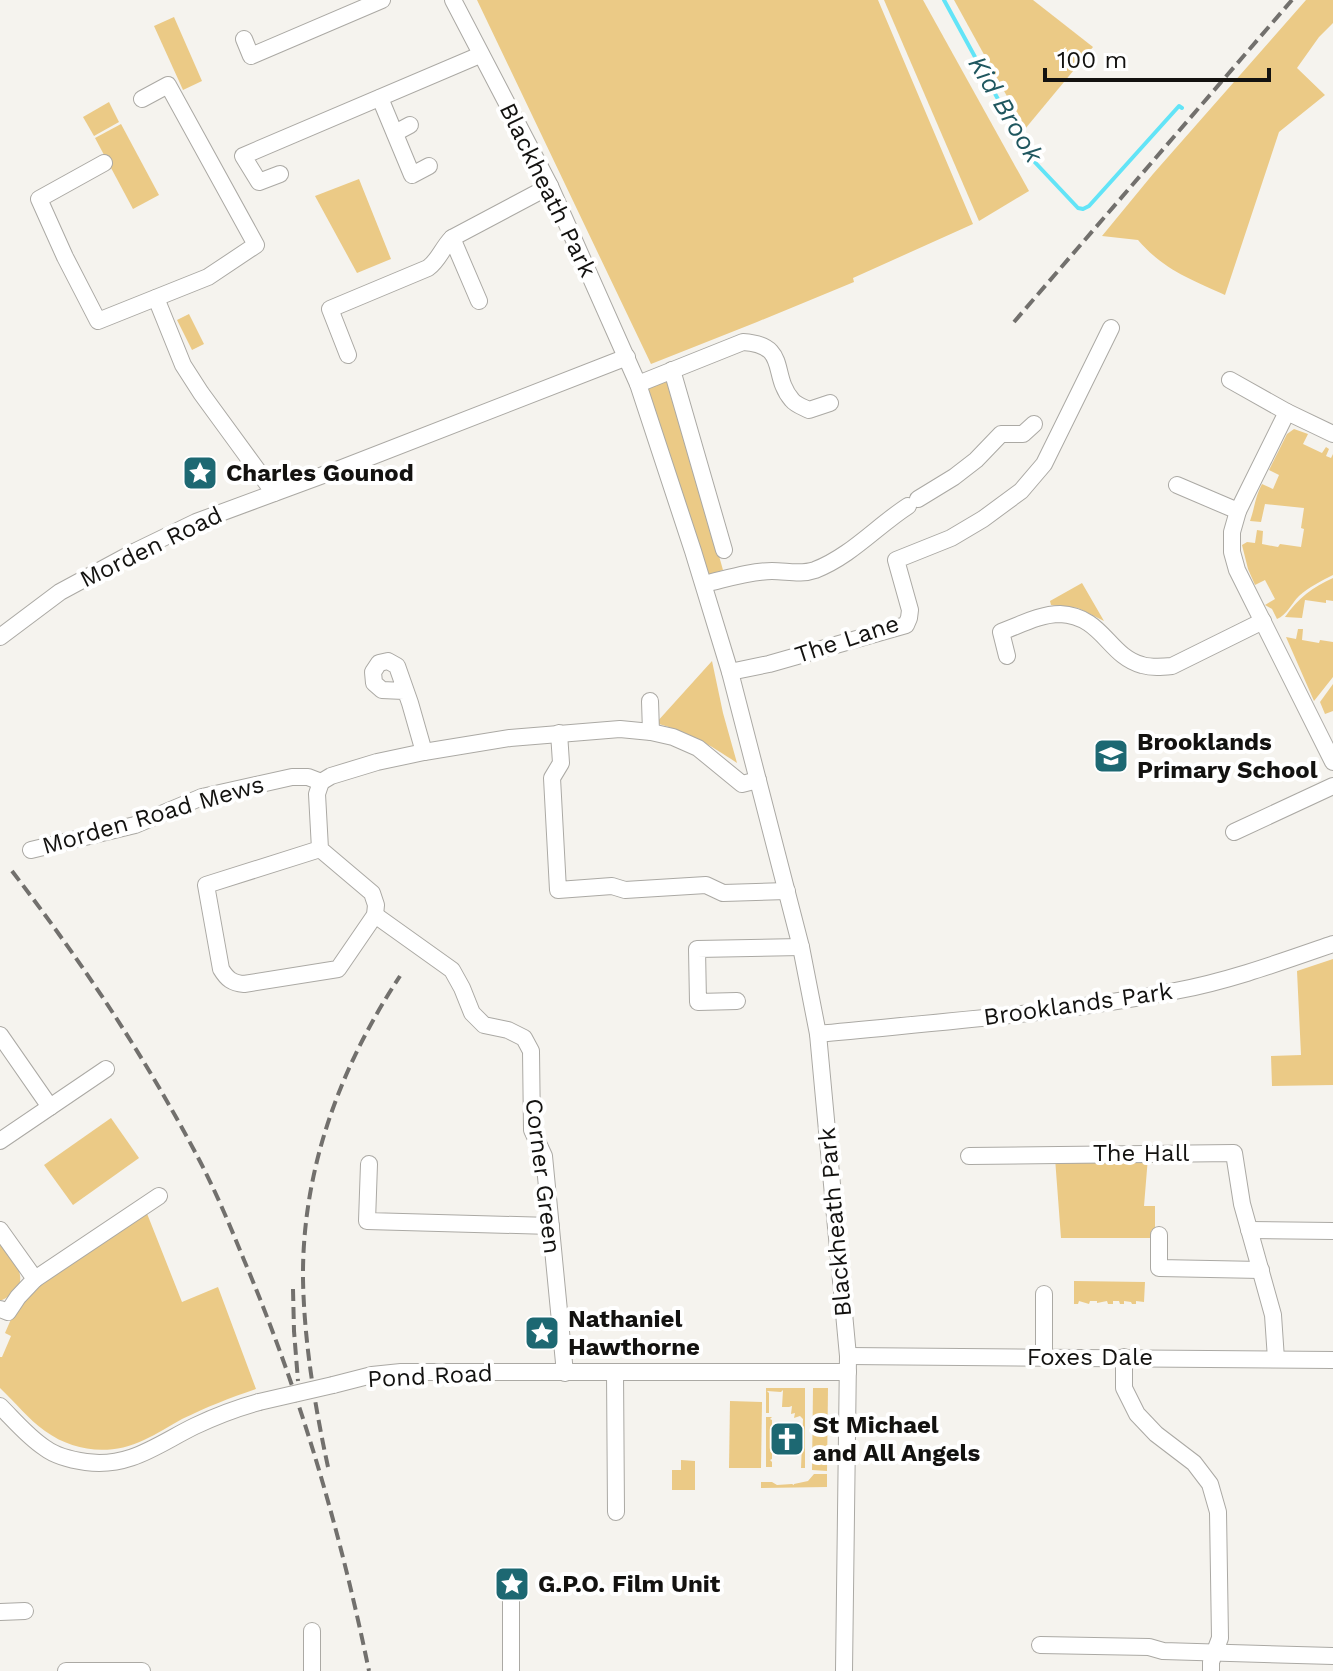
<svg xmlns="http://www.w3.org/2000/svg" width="1333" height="1671" viewBox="0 0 1333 1671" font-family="'Work Sans',sans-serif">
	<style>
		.green { fill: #ebca86 }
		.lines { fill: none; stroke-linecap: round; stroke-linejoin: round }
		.stream { stroke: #62e4f7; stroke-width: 4 }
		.street-casing { stroke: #aba9a4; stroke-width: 18 }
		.street { stroke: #fff; stroke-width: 16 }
		.rail { stroke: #72706d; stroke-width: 4; stroke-dasharray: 12 6; stroke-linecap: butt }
		.street-bridge-casing { stroke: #aba9a4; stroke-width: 18; stroke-linecap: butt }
		.street-bridge { stroke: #fff; stroke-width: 16 }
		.labels { text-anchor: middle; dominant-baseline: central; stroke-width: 8; stroke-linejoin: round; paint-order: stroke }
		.street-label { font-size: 24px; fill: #131210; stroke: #fff }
		.poi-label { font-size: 24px; font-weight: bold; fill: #131210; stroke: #fff; text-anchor: start }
		.water-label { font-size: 26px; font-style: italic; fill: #1f575f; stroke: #fff }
	</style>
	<rect width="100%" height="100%" fill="#f5f3ee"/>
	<g class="green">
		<path d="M 477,0 L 878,0 L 973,224 L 853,278 L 854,282 L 757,322 L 651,364 Z"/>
		<path d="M 884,0 L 923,0 L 1029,191 L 979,221 Z"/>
		<path d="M 954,0 L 1033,0 L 1093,47 L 1025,129 Z"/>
		<path d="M 1306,0 L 1333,0 L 1333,23 L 1319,37 L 1297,68 L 1325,95 L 1279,132 L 1225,295 C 1190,279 1164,270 1138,240 L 1102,236 L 1153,174 Z"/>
		<path d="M 174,17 L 202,81 L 183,90 L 154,26 Z"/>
		<path d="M 109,102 L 119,122 L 94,136 L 83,117 Z"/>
		<path d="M 121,124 L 159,195 L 133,209 L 95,138 Z"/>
		<path d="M 359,179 L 391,259 L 357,273 L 315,196 Z"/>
		<path d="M 189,314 L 204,344 L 192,350 L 177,320 Z"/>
		<path d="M 668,377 L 723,570 L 705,576 L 648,393 L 648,386 Z"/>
		<path d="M 1294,429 L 1308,434 L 1303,444 L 1322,453 L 1326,447 L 1329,449 L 1326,456 L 1331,458 L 1333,454 L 1333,575 C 1321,581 1309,587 1299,596 C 1291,604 1287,615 1277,619 L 1272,609 L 1265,605 L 1275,599 L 1265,580 L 1255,585 L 1248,569 L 1242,545 L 1247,542 L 1255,543 L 1257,530 L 1263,531 L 1262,544 L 1278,547 L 1280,544 L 1301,547 L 1304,529 L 1301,528 L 1304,508 L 1265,504 L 1261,522 L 1250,521 C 1255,507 1255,497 1262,484 L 1273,489 L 1279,475 L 1269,470 L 1287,434 Z"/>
		<path d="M 1333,578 L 1333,601 L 1326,600 L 1326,603 L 1305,600 L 1302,618 L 1285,617 C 1298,598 1313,587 1333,578 Z"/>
		<path d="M 1082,583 L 1104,621 L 1078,608 L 1051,605 L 1050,601 Z"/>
		<path d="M 1298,629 L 1303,629 L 1302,640 L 1319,643 L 1320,640 L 1333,642 L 1333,677 L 1314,701 L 1286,637 L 1296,639 Z"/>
		<path d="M 712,661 L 723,713 L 737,763 C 707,743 690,733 656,723 Z"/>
		<path d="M 1333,684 L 1333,711 L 1325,714 L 1320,702 Z"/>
		<path d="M 1333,959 L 1333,1085 L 1272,1086 L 1271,1056 L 1301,1055 L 1297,971 Z"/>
		<path d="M 111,1118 L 139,1158 L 73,1205 L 44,1165 Z"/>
		<path d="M 1148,1157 L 1144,1206 L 1155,1206 L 1155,1228 L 1151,1231 L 1151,1238 L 1061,1238 L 1055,1158 Z"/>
		<path d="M 146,1211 L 182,1302 L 218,1287 L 256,1389 C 229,1398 207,1407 182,1419 C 169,1426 157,1434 144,1440 C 111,1456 74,1452 45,1431 C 28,1419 15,1402 0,1388 L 0,1357 L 2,1357 L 11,1336 L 5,1333 L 12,1317 L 33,1290 Z"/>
		<path d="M 0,1240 C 15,1263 37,1284 0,1301 Z"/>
		<path d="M 1074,1281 L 1145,1282 L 1144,1302 L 1136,1301 L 1136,1304 L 1132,1304 L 1131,1302 L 1124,1301 L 1124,1304 L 1120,1304 L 1119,1301 L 1113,1301 L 1113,1304 L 1108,1304 L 1107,1301 L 1097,1303 L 1097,1301 L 1090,1301 L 1089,1304 L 1079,1301 L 1078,1304 L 1074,1304 Z"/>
		<path d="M 766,1388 L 805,1388 L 805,1468 L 801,1468 L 803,1419 L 800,1416 L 794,1418 L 795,1413 L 791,1414 L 792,1406 L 789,1407 L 782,1407 L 783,1390 L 781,1392 L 767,1391 L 769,1393 L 769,1413 L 766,1413 Z"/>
		<path d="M 813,1388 L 828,1388 L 827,1471 L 812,1470 Z"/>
		<path d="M 730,1401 L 762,1402 L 761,1468 L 729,1468 Z"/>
		<path d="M 766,1417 L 772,1417 L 770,1419 L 772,1420 L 772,1426 L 770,1428 L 772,1428 L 772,1435 L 770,1435 L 772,1436 L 772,1442 L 770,1442 L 772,1444 L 772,1451 L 770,1451 L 772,1453 L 772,1459 L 770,1460 L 772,1462 L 772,1467 L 766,1467 Z"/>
		<path d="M 681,1460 L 695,1461 L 695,1490 L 672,1490 L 672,1470 L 681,1470 Z"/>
		<path d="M 814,1474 L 827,1474 L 827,1487 L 761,1488 L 761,1482 L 772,1482 L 777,1485 L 792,1484 L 794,1485 L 794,1484 L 808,1481 Z"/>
	</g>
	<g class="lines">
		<path class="stream" d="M 944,0 L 1029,156 L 1078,208 L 1083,209 L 1089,206 L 1179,106 L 1182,108"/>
		<defs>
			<g id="street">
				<path d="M 453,0 L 550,186 L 638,384 L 693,551 L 730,672 L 801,947 L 818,1034 L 848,1356 L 844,1671"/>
				<path d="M 244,39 L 251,56 L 382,0"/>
				<path d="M 380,98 L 412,175 L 429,166"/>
				<path d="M 395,133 L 410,125"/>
				<path d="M 104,163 L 39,199 L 65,257 L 98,321 L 208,277 L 256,245 L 168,85 L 142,99"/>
				<path d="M 280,174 L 259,182 L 243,156 L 480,55"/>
				<path d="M 452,238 L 479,301"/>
				<path d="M 156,298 L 183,365 L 201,393 L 274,493"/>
				<path d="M 348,355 L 330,309 L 428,268 C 439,260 442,248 452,238 L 550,186"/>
				<path d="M 672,370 L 724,550"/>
				<path d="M 1230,380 L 1287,412"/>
				<path d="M 638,384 L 743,342 C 790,345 770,375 792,400 C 796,405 803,407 809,410 L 830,403"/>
				<path d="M 1333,434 L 1287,412 L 1238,511 L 1232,532 L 1232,552 L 1237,570 L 1333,762"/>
				<path d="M 1177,485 L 1238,511"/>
				<path d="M 918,499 L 954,477 L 976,460 L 1001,434 L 1023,434 L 1034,424"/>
				<path d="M 704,584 C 726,579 749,571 772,571 C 787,571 801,575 815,570 C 851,556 877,526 908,506"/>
				<path d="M 0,637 L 60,592 L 136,551 L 196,522 L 342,468 L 627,357"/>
				<path d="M 1007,656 L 1001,632 C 1020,625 1040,614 1060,614 C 1103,616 1108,656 1142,665 C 1152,668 1162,667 1172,666 L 1263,621"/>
				<path d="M 730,672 L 769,664 L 906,625 L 909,618 L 910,610 L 896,560 L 951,538 L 983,519 L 1021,491 L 1044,464 L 1111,328"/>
				<path d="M 404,691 L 382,690 L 374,683 L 373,672 L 379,663 L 388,661 L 397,666 L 410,703 L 424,752"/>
				<path d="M 650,701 L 651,732"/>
				<path d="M 559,733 L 561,763 L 552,778 L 558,890 L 612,886 L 625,890 L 706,885 L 723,893 L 787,891"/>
				<path d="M 321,782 L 331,776 L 377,762 L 424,752 L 510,738 L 620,729 L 651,732 L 673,737 L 698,748 L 742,784 L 758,780"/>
				<path d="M 1234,832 L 1333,786"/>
				<path d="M 320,849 L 206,885 L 221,969 C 227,979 232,983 244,984 L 338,969 L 375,915 L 376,905 L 372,893 L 320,849 L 317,794 L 321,782"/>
				<path d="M 31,850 L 135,825 L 202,797 L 292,777 L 308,777 L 321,782"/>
				<path d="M 375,915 L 452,970 L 462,988 L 472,1013 L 484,1025 L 508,1030 L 524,1038 L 531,1051 L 532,1130 L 544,1156 L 565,1373"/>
				<path d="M 737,1001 L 698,1002 L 697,949 L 801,947"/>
				<path d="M 818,1034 C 937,1022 1057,1014 1175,991 C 1229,981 1281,962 1333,944"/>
				<path d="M 0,1035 L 50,1107"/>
				<path d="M 0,1141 L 106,1069"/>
				<path d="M 969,1156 L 1234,1153 L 1242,1204 L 1273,1315 L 1276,1359"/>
				<path d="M 369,1164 L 367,1221 L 551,1226"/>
				<path d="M 0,1230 L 35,1279 L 18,1297 L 8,1312 L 0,1309"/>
				<path d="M 1249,1230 L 1333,1231"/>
				<path d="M 1159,1235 L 1159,1268 L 1261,1270"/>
				<path d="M 35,1279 L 159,1196"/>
				<path d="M 848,1356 L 1333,1360"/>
				<path d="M 1044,1357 L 1044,1294"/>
				<path d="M 1124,1357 L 1124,1388 L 1137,1414 L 1156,1434 L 1194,1463 L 1210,1484 L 1218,1512 L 1220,1638 L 1211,1662 L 1211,1671"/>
				<path d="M 615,1372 L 616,1512"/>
				<path d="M 333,1385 L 372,1375 L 401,1372 L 848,1372"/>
				<path d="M 0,1406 C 14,1420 28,1437 45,1448 C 57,1457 72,1460 86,1462 C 130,1468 158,1444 195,1426 C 216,1416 237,1408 259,1402"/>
				<path d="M 0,1612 L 25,1611"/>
				<path d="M 312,1631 L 312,1671"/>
				<path d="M 1040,1645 L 1149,1647 L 1163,1651 L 1333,1656"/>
				<path d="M 66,1671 L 142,1671"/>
				<path d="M 511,1671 L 511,1595"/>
			</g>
		</defs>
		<use href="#street" class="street-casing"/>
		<use href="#street" class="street"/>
		<g class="rail">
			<path d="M 1014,322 L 1292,0"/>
			<path d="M 12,871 C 81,961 140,1049 194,1150 C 213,1185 229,1223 244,1260 C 300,1392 340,1530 369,1671"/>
			<path d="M 293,1289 L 294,1331 L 298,1381"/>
			<path d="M 328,1467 C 315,1407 304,1341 303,1279 C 302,1170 340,1067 400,976"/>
		</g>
		<defs>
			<path id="street-bridge" d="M 259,1402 L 333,1385"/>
		</defs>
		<use href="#street-bridge" class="street-bridge-casing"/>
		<use href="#street-bridge" class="street-bridge"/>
	</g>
	<defs>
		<symbol id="sight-square" viewBox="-11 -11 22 22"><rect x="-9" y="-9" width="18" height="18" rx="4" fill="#1d6872" stroke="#fff"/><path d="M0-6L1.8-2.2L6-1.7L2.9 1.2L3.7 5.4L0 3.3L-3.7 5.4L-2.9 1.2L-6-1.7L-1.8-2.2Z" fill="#fff"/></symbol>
		<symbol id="school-square" viewBox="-11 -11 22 22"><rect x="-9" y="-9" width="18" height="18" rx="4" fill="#1d6872" stroke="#fff"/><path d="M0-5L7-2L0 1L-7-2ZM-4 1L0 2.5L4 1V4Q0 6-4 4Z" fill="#fff"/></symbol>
		<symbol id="church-square" viewBox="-11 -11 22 22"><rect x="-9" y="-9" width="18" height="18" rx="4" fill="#1d6872" stroke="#fff"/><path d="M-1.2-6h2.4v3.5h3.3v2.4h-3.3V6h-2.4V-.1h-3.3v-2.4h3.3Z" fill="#fff"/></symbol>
	</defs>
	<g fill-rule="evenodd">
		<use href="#sight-square" x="180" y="453" width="40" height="40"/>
		<use href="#school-square" x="1091" y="736" width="40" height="40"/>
		<use href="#sight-square" x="522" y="1313" width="40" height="40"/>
		<use href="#church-square" x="767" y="1419" width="40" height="40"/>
		<use href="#sight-square" x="492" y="1564" width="40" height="40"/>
	</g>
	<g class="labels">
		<g class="street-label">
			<text transform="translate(548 190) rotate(64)">Blackheath Park</text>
			<text transform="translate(151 547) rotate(-26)">Morden Road</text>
			<text transform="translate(847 639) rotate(-18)">The Lane</text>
			<text transform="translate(153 815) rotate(-16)">Morden Road Mews</text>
			<text transform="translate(1078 1004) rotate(-8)">Brooklands Park</text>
			<text x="1141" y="1153">The Hall</text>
			<text transform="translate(543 1176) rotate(83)">Corner Green</text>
			<text transform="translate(835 1222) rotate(-95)">Blackheath Park</text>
			<text x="1090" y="1357">Foxes Dale</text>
			<text transform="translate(430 1376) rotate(-3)">Pond Road</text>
		</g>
		<g class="poi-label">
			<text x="226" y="473">Charles Gounod</text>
			<text x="1137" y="742">Brooklands<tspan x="1137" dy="28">Primary School</tspan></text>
			<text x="568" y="1319">Nathaniel<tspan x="568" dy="28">Hawthorne</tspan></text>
			<text x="813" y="1425">St Michael<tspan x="813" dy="28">and All Angels</tspan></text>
			<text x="538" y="1584">G.P.O. Film Unit</text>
		</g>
		<g class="water-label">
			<text transform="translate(1006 109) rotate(59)">Kid Brook</text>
		</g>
	</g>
	<path d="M1045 68v12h224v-12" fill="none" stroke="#131210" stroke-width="4"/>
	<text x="1057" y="68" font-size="24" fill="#131210" stroke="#ffffff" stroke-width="6" paint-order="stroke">100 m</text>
</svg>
